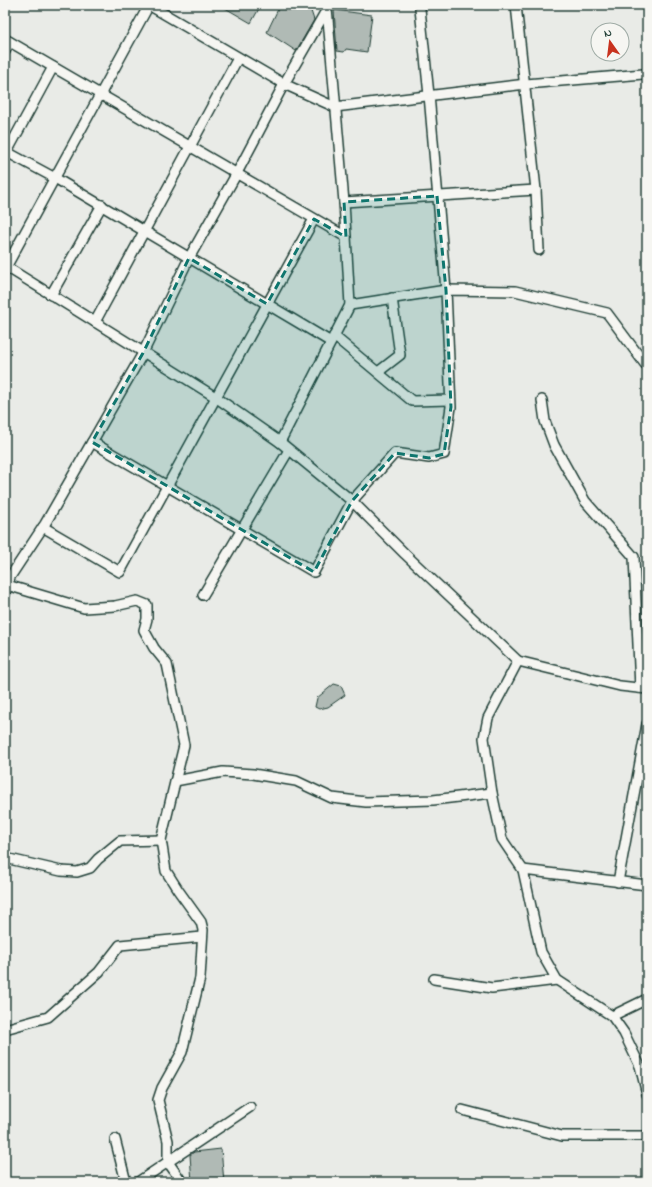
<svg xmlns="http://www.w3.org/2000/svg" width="652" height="1187" viewBox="0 0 652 1187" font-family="'Indie Flower',sans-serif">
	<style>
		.building { fill: #b0bab5; stroke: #1f3d34 }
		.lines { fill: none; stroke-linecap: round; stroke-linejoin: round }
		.minor-casing { stroke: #1f3d34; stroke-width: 12 }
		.minor { stroke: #f6f6f2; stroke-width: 9 }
		.marked { fill: #0f766e; fill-opacity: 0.2; stroke: #0f766e; stroke-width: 3; stroke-dasharray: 8 5; stroke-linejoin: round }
	</style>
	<rect width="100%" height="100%" fill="#e9ebe7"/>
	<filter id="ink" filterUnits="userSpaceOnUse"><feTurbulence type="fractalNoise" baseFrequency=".025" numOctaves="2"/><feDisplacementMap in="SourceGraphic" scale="8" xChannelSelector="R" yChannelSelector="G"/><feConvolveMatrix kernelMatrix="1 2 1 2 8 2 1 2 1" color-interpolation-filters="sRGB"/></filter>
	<g filter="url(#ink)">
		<g class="building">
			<path d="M 220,5 L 261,5 L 251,23 Z"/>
			<path d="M 280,5 L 301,5 L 311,11 L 314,20 L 296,51 L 267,32 Z"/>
			<path d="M 334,10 L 372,15 L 367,52 L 346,49 L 344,52 L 337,51 Z"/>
			<path d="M 334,684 L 341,686 L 345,695 L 328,707 L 319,709 L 315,707 L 317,698 Z"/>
			<path d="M 221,1149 L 224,1182 L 192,1182 L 190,1155 L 194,1152 Z"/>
		</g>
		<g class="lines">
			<defs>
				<g id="minor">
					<path d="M 149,5 L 284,84 L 335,107 L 526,84 L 643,74"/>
					<path d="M 516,5 L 536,190 L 539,250"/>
					<path d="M 5,39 L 346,237"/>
					<path d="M 5,51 L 10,42"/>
					<path d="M 5,151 L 55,178 L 331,342"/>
					<path d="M 7,152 L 53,67"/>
					<path d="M 344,202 L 536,190"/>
					<path d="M 5,266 L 217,398 L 280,442 L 352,501 L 405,554 L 518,661 L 620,686 L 647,689"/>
					<path d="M 5,269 L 149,5"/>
					<path d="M 51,295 L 102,205"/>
					<path d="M 350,305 L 446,290 L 515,291 L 607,313 L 645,364 L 647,365"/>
					<path d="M 95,322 L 238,58"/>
					<path d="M 334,336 L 412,401 L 450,400"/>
					<path d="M 378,372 L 400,355 L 392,298"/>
					<path d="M 542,400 L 545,421 L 554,445 L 585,501 L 634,557 L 640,688"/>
					<path d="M 92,442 L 314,572 L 352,501 L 395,453 L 429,458 L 444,454 L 451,407 L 446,290 L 429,95 L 420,9"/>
					<path d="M 280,442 L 350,305 L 344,202 L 327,8"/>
					<path d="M 43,527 L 120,572 L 314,219"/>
					<path d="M 7,585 L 84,608 L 115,606 L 137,601 L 147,605 L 147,619 L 144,630 L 154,648 L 167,664 L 184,745 L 161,840 L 166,871 L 178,890 L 201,922 L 203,930 L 200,978 L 182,1052 L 162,1088 L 158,1100 L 168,1141 L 168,1162 L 182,1182"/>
					<path d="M 5,594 L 10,577 L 45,524 L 143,353 L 189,258 L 237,173 L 284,84 L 327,9"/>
					<path d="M 203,595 L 289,450"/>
					<path d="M 518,661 L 488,718 L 484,738 L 492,793 L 502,839 L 523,870 L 541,952 L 557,980 L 612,1016 L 624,1033 L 640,1066 L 647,1094"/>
					<path d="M 175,781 L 223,772 L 253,774 L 296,781 L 332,798 L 366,802 L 433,800 L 492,793"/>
					<path d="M 5,858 L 61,871 L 77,872 L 90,868 L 98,859 L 120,841 L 161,840"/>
					<path d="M 523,870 L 647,885"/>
					<path d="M 618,882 L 647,724"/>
					<path d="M 434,979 L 492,988 L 557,980"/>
					<path d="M 612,1016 L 647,999"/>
					<path d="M 5,1029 L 48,1017 L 99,972 L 120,945 L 202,937"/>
					<path d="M 462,1110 L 562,1136 L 647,1136"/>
					<path d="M 115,1139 L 126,1182"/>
					<path d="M 138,1182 L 250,1107"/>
				</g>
			</defs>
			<use href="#minor" class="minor-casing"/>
			<use href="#minor" class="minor"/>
		</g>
	</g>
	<path class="marked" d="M 437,196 L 446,290 L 451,407 L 444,454 L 429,458 L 395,453 L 352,501 L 314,572 L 92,442 L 143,353 L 189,258 L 267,304 L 314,219 L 346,237 L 344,202 Z"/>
	<rect width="652" height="1187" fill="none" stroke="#f6f6f2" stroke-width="20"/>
	<rect x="10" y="10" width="632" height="1167" fill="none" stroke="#1f3d34" stroke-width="1.5" filter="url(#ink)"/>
	<g transform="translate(610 42) rotate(346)"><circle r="19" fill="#f6f6f2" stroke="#a0aca6"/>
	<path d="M0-3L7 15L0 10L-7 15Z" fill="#c8321e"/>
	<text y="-6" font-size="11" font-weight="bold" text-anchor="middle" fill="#1f3d34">N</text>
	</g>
</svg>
